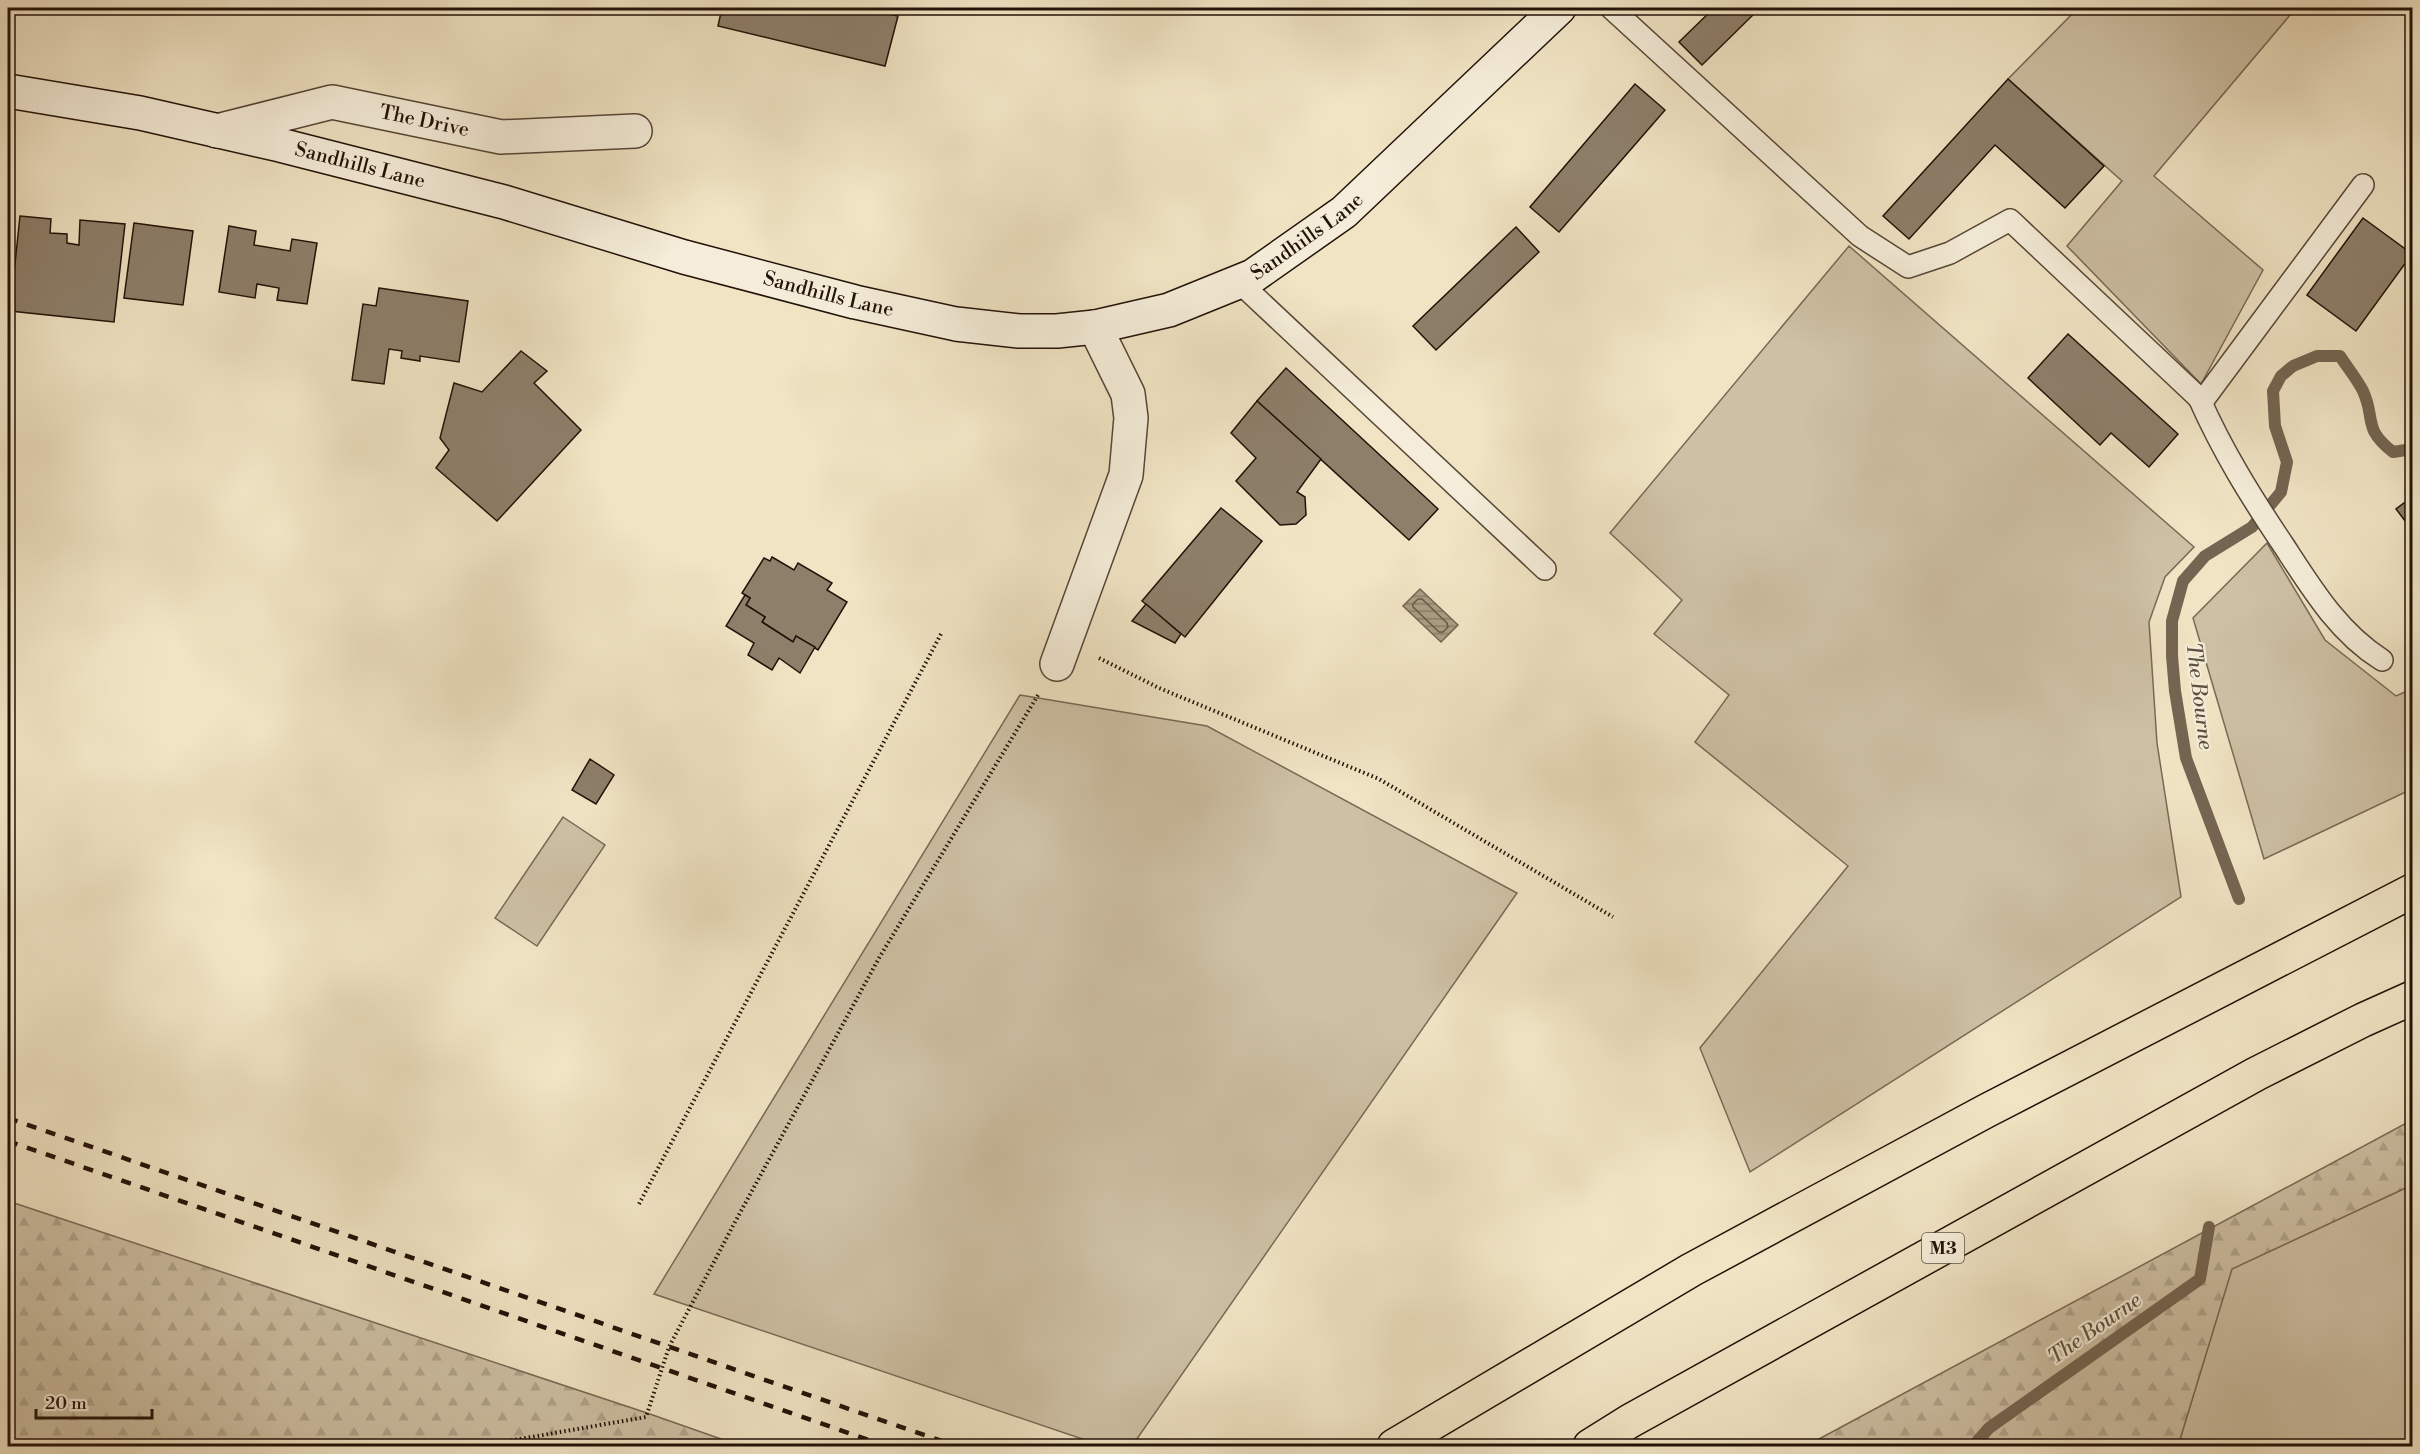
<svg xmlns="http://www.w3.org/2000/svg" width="2420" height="1454" viewBox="0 0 2420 1454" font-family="'Libre Bodoni',serif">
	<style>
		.green { fill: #cdc0a4; stroke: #786956; stroke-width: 1.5 }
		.forest { fill: url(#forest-firs); stroke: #786956; stroke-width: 1.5 }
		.water { fill: url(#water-rules); stroke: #746552; stroke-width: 1.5 }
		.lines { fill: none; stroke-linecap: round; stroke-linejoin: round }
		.shore { stroke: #665846; stroke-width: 1.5 }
		.stream { stroke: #746552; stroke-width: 12 }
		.building { fill: #8d7f6a; stroke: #221208; stroke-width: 1.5 }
		.lane-casing { stroke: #564637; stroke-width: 24 }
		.street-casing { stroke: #564637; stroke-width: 36 }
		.secondary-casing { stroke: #221208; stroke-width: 36 }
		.highway-casing { stroke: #221208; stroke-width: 36 }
		.path { stroke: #221208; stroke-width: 4; stroke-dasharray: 1.5 3; stroke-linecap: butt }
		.lane { stroke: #f5edd9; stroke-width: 21 }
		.street { stroke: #f5edd9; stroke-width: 33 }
		.secondary { stroke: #f5edd9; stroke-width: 33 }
		.highway { stroke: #f0e4c4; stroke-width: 33 }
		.rail { stroke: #221208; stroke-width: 4.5; stroke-dasharray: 10 10; stroke-linecap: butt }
		.labels { text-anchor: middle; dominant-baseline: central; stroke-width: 4.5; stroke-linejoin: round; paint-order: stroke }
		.shield { fill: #f5edd9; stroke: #615447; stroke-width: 1.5 }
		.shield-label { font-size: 18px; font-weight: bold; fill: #221208 }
		.street-label { font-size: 20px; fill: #221208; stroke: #f5edd9 }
		.water-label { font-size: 21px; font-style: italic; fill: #5f5140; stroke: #f5edd9 }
	</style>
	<defs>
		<pattern id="forest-firs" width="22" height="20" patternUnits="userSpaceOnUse" patternTransform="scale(1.5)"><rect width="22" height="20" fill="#cdc0a4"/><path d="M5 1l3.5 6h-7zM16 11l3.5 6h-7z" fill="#b0a48c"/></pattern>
		<pattern id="water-rules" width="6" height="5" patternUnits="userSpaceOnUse" patternTransform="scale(1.5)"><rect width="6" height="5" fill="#aa9d84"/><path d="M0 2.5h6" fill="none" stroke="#8a7f6a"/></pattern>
	</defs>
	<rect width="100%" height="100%" fill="#f0e4c4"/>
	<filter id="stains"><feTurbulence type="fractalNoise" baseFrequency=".00333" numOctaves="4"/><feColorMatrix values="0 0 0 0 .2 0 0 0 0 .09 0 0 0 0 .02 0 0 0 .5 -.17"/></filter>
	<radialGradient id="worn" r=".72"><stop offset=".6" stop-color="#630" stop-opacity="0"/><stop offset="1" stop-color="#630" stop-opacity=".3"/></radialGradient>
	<g class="green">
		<path d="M 2078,8 L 2296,8 L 2154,176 L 2263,270 L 2201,384 L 2067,246 L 2122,181 L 2008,79 Z"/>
		<path d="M 1849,246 L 2194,547 L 2165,577 L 2149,622 L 2157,743 L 2181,897 L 1750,1172 L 1700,1048 L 1848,866 L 1695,742 L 1729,695 L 1654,634 L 1682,600 L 1610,533 Z"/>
		<path d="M 2267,543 L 2325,640 L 2396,696 L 2412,689 L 2412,789 L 2264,859 L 2193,618 Z"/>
		<path d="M 1020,695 L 1207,726 L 1517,893 L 1132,1446 L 1103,1446 L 654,1294 Z"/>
		<path d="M 563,817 L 605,845 L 537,946 L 495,918 Z"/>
		<path d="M 2412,1185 L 2412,1446 L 2178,1446 L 2232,1268 Z"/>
	</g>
	<g class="forest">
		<path d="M 2412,1120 L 2412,1185 L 2232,1269 L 2178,1446 L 1806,1446 Z"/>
		<path d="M 8,1201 L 647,1413 L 741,1446 L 8,1446 Z"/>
	</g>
	<path class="water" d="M 1420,589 L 1458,625 L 1441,642 L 1403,606 Z"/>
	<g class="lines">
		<path class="shore" d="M 1418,599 L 1422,599 L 1447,623 L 1448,627 L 1443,632 L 1439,632 L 1413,607 L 1413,604 Z"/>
		<g class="stream">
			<path d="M 2239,899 L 2186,758 L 2175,691 L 2172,656 L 2172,621 L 2183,581 L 2205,556 L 2252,527 L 2281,492 L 2287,462 L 2275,426 L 2273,391 L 2281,376 L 2293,366 L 2317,356 L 2340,356 C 2347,367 2357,379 2363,391 C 2376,419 2362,428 2393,452 L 2412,449"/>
			<path d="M 1973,1446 L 1989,1428 L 2200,1279 L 2209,1227"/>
		</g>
	</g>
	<g class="building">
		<path d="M 722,8 L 863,8 L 898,16 L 885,66 L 718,26 Z"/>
		<path d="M 1714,8 L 1760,8 L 1702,65 L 1679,42 Z"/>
		<path d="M 2008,79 L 2104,166 L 2065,208 L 1995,145 L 1909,239 L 1883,216 Z"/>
		<path d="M 1635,84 L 1665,110 L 1559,232 L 1530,207 Z"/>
		<path d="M 20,216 L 51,219 L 50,233 L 67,234 L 67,243 L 79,245 L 80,220 L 125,224 L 114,322 L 10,311 Z"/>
		<path d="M 2363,218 L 2412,254 L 2356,331 L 2307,295 Z"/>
		<path d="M 134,223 L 193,231 L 183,305 L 124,298 Z"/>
		<path d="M 229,226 L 256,231 L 254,245 L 290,251 L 292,239 L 317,243 L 307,304 L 277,300 L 279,288 L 257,284 L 255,298 L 219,292 Z"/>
		<path d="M 1516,227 L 1539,252 L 1436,350 L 1413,326 Z"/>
		<path d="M 379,288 L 468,301 L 459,362 L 420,356 L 420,361 L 401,358 L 402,351 L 389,349 L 384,384 L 352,380 L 363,304 L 376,306 Z"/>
		<path d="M 2068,334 L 2178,434 L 2149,467 L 2111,433 L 2100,445 L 2028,378 Z"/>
		<path d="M 521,351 L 547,371 L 534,383 L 581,430 L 497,521 L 436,468 L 449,450 L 440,438 L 454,383 L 482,392 Z"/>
		<path d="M 1286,368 L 1438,509 L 1409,540 L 1257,401 Z"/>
		<path d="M 1257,401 L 1321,459 L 1297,492 L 1305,497 L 1306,515 L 1296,524 L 1280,525 L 1236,481 L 1256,458 L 1231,433 Z"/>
		<path d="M 2412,497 L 2412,530 L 2396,509 Z"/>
		<path d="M 1221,508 L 1262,541 L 1185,637 L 1142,601 Z"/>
		<path d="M 772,557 L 794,570 L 798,563 L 832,583 L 827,590 L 847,602 L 818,650 L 796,636 L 793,642 L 762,622 L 765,617 L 746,605 L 750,598 L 742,593 L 764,558 L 770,561 Z"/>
		<path d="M 745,595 L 750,598 L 746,605 L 765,617 L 762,622 L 793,642 L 796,636 L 815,647 L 800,673 L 779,658 L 772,670 L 748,655 L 754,643 L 726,626 Z"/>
		<path d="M 1146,604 L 1181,634 L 1175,643 L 1132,621 Z"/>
		<path d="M 590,759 L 614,775 L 596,804 L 572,790 Z"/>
	</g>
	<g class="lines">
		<defs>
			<g id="lane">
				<path d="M 1611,8 L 1860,236 L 1908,267 L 1950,253 L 2010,220 L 2199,398 L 2204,399 L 2363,185"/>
				<path d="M 1239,282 L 1545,569"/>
				<path d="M 2199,398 C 2223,452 2251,497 2284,546 C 2312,589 2338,632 2382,660"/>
			</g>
			<g id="street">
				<path id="s1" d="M 217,131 L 332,102 L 501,137 L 635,131"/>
				<path d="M 1057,664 L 1126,475 L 1131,418 L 1128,394 L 1095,327"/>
			</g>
			<g id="secondary">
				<path id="s2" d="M 8,91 L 140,113 L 280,145 L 504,202 L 684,257 L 855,302 L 956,324 L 1019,331 L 1057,331 L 1095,327 L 1169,310 L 1253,276 L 1344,212 L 1559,8"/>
			</g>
			<g id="highway">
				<path d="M 1394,1446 L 1691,1270 L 1986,1111 L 2412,891"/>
				<path d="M 1590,1446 L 1630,1421 L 2256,1074 L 2363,1020 L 2412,998"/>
			</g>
		</defs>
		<use href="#lane" class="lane-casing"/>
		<use href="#street" class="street-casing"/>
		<use href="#secondary" class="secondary-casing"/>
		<use href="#highway" class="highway-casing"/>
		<g class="path">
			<path d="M 1099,658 L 1159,688 L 1379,779 L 1613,917"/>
			<path d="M 639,1204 L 941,634"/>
			<path d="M 480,1446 L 646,1417 L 669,1347 L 735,1222 L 879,958 L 1038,695"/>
		</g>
		<use href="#lane" class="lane"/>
		<use href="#street" class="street"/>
		<use href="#secondary" class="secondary"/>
		<use href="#highway" class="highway"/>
		<g class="rail">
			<path d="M 8,1118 L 956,1446"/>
			<path d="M 8,1141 L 886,1446"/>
		</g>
	</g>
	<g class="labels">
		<rect class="shield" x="1922" y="1233" width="42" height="30" rx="4.5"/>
		<g class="shield-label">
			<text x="1943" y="1248">M3</text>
		</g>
		<g class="street-label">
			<text stroke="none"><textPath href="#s1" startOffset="213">The Drive</textPath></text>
			<text stroke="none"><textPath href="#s2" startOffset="360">Sandhills Lane</textPath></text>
			<text stroke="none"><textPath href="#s2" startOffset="1350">Sandhills Lane</textPath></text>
			<text stroke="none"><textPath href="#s2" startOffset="846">Sandhills Lane</textPath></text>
		</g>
		<g class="water-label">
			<text transform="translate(2199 696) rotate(83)">The Bourne</text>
			<text transform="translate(2095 1329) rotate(-35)">The Bourne</text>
		</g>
	</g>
	<rect width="2420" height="1454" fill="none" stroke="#f0e4c4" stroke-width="30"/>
	<rect x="9" y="9" width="2402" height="1436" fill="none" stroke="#221208" stroke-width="3"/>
	<rect x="15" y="15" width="2390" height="1424" fill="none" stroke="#221208" stroke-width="1.5"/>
	<path d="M36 1409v9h116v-9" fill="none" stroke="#221208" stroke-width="3"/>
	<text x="45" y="1409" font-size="18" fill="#221208" stroke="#f5edd9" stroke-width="4.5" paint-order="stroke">20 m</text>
	<rect width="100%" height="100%" filter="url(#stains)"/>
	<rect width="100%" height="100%" fill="url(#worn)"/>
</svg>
